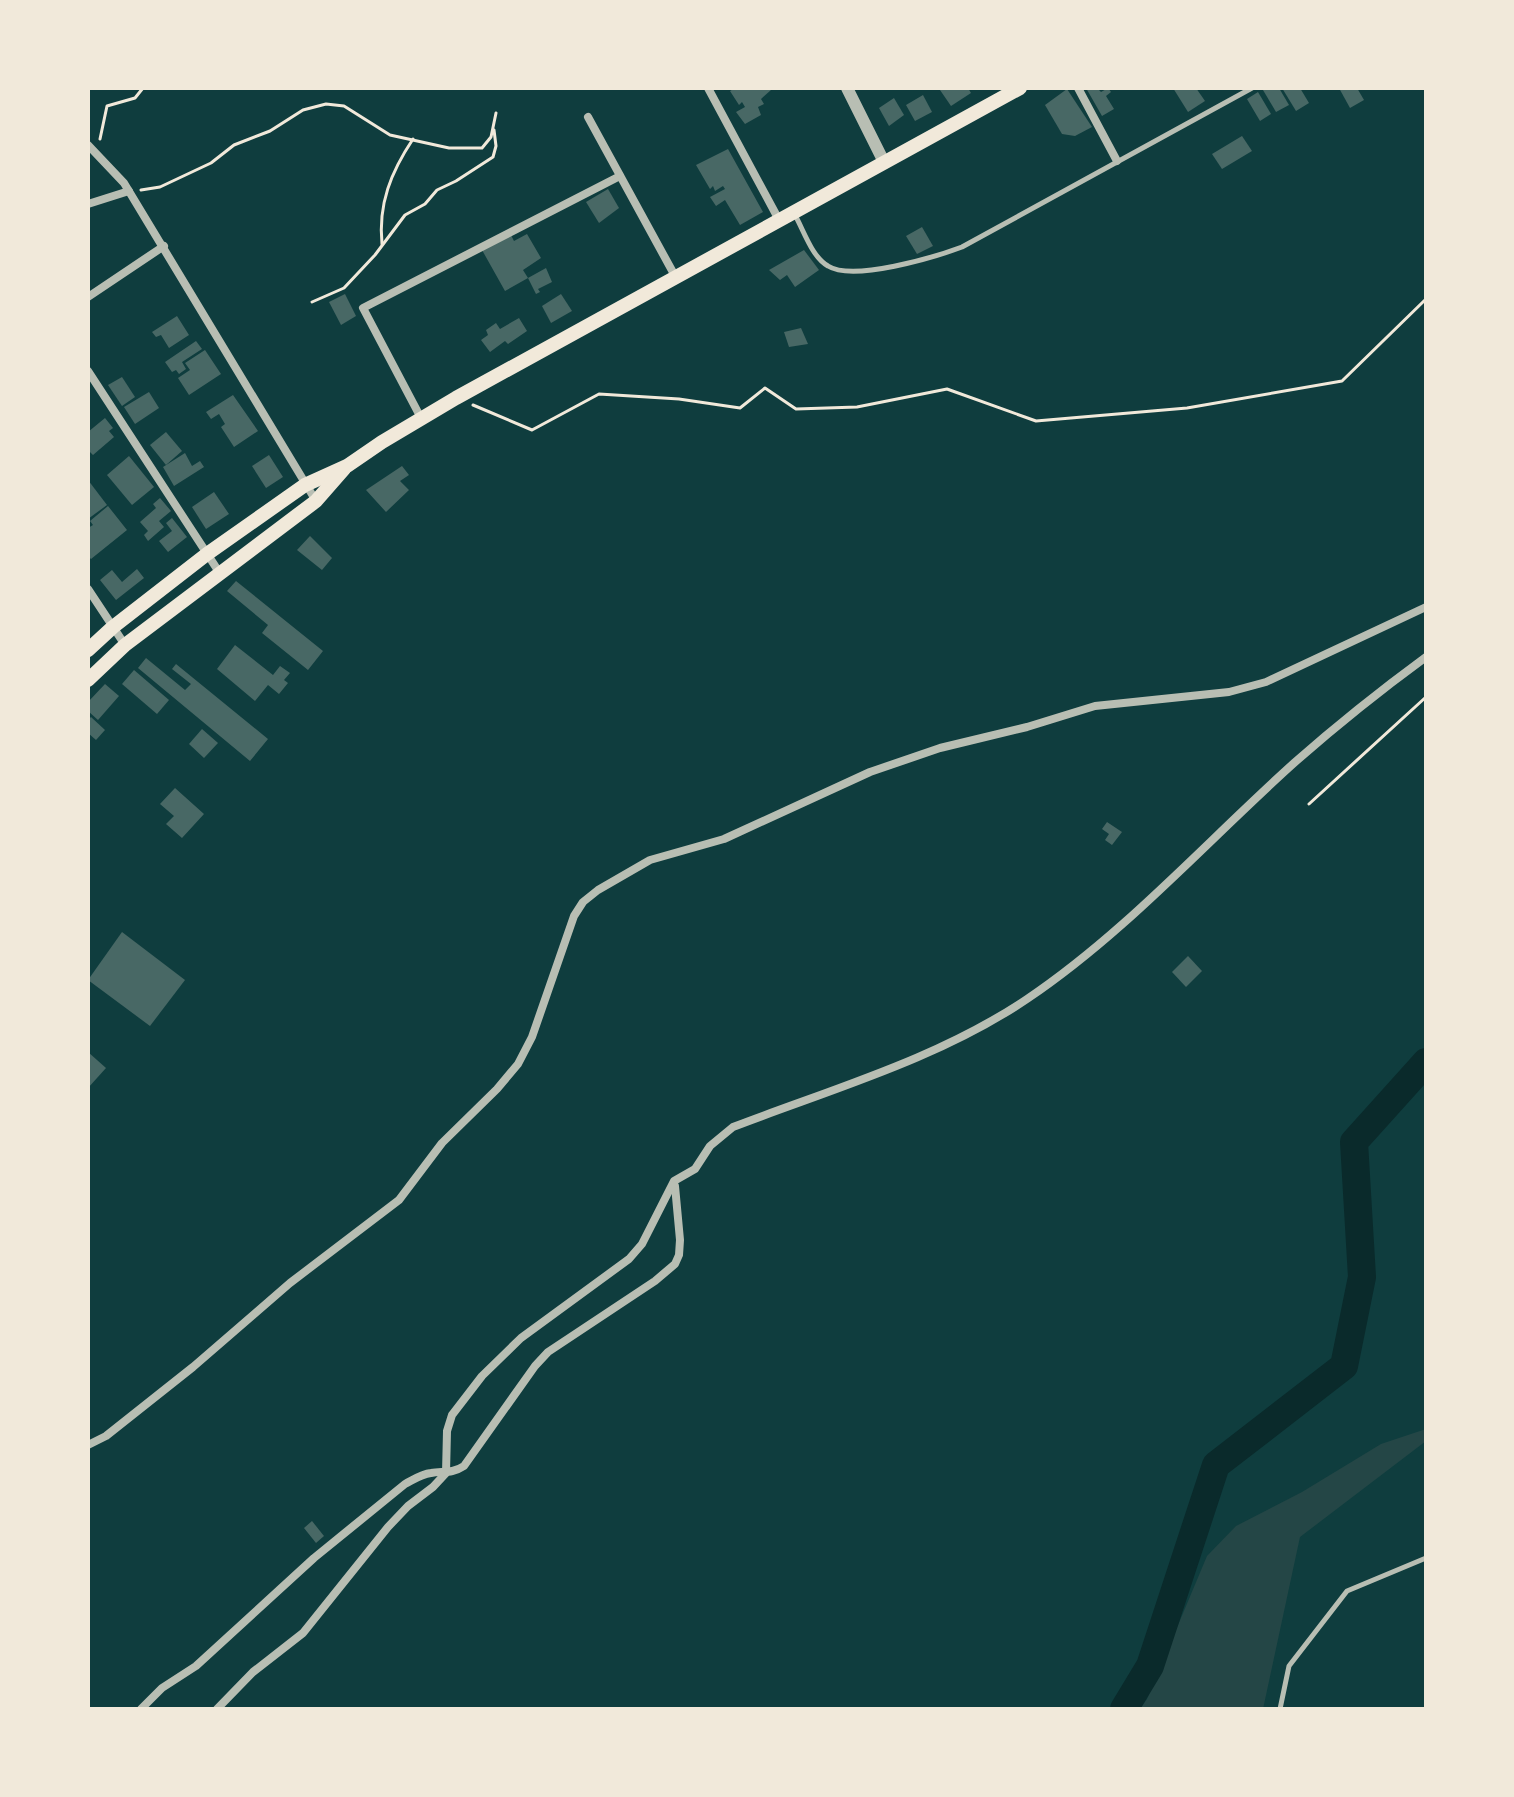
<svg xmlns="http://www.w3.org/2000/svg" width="1514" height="1797" viewBox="0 0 1514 1797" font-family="Karla,sans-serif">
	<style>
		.green { fill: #244646 }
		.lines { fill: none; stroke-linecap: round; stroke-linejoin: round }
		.river { stroke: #0a2a2b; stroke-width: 28 }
		.building { fill: #486865 }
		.path { stroke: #f1e9da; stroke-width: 3 }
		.service { stroke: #b8beb3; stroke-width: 5 }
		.minor { stroke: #b8beb3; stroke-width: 8 }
		.tertiary { stroke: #b8beb3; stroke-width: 12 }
		.secondary { stroke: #f1e9da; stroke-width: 14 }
	</style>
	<rect width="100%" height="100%" fill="#0f3d3e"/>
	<path class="green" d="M 1426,1429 L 1426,1441 L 1300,1537 L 1263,1709 L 1140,1709 L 1147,1699 L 1207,1556 L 1236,1526 L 1302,1492 L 1381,1444 Z"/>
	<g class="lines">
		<path class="river" d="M 1124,1709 L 1150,1666 L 1216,1465 L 1344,1366 L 1362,1277 L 1354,1142 L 1426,1062"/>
	</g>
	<g class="building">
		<path d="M 735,88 L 771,90 L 761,99 L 764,104 L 758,107 L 761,115 L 745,124 L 736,112 L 745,107 L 742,102 L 739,105 L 730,91 Z"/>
		<path d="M 942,88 L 968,88 L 971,93 L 951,106 L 940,90 Z"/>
		<path d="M 1086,88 L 1097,88 L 1101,92 L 1108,88 L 1111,92 L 1106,96 L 1114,109 L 1102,116 Z"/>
		<path d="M 1173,88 L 1196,88 L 1205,101 L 1188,112 Z"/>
		<path d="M 1268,88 L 1279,88 L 1289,105 L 1276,112 L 1263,90 Z"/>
		<path d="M 1282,88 L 1300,88 L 1309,103 L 1296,111 Z"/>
		<path d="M 1339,88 L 1357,88 L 1364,100 L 1350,108 Z"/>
		<path d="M 1067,89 L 1092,127 L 1075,136 L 1062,134 L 1045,105 Z"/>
		<path d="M 1258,92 L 1271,114 L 1260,121 L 1247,99 Z"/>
		<path d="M 923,95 L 932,112 L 915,121 L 906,105 Z"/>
		<path d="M 894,98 L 904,115 L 889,126 L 879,108 Z"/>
		<path d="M 1242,136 L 1252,151 L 1222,169 L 1212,154 Z"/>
		<path d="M 728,149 L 763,212 L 740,225 L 725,200 L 716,206 L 710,197 L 725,189 L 723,186 L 715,191 L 713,186 L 710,189 L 696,165 Z"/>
		<path d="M 608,189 L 619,208 L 599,223 L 586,202 Z"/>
		<path d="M 922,227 L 933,246 L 917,254 L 906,236 Z"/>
		<path d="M 527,234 L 541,258 L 523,270 L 528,278 L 505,291 L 482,250 L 511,235 L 514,241 Z"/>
		<path d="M 804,250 L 819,270 L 795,287 L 787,275 L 780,280 L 769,270 Z"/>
		<path d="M 546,268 L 552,282 L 538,289 L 540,292 L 536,294 L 528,278 Z"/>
		<path d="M 345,294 L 356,316 L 341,325 L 329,302 Z"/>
		<path d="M 561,294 L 572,311 L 551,323 L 542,306 Z"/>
		<path d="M 177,316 L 189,335 L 169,348 L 161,335 L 156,337 L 152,332 Z"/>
		<path d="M 519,318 L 527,331 L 508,344 L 505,341 L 490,352 L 481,340 L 488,335 L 486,330 L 496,323 L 500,329 Z"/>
		<path d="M 801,328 L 808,344 L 789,347 L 784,332 Z"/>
		<path d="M 196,341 L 202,349 L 182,362 L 186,369 L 179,374 L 176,370 L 172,372 L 165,362 Z"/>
		<path d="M 205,350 L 221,374 L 189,395 L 178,378 L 190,370 L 185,363 Z"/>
		<path d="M 122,377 L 135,397 L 122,406 L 108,385 Z"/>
		<path d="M 149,392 L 159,408 L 135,424 L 124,407 Z"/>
		<path d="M 233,395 L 258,431 L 234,447 L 221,427 L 225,424 L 219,414 L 211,419 L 206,412 Z"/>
		<path d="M 105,418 L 113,428 L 109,431 L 114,437 L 93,455 L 88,450 L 88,432 Z"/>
		<path d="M 166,432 L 182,451 L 166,465 L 150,445 Z"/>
		<path d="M 185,453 L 192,466 L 200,461 L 204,467 L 174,486 L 163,467 Z"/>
		<path d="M 269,455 L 283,477 L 266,488 L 252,466 Z"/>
		<path d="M 129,456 L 154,487 L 132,505 L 107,475 Z"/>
		<path d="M 402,466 L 409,475 L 400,481 L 409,490 L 386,512 L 366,490 Z"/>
		<path d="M 88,480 L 107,505 L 88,519 Z"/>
		<path d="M 214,492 L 229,514 L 206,529 L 192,507 Z"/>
		<path d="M 160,498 L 171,511 L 159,521 L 164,527 L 148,541 L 144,535 L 148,531 L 140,522 L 156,508 L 153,504 Z"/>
		<path d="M 108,506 L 127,530 L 91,559 L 88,556 L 88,528 L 93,525 L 90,521 Z"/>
		<path d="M 172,518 L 187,537 L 168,552 L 159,541 L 172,531 L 166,523 Z"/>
		<path d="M 310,536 L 332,558 L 322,570 L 297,550 Z"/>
		<path d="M 137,569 L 144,578 L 116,600 L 100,580 L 112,570 L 122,582 Z"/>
		<path d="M 236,581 L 323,651 L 308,670 L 262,633 L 268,625 L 227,591 Z"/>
		<path d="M 235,645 L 273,675 L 280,666 L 290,673 L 284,680 L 288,683 L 279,694 L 268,685 L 255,701 L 217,669 Z"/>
		<path d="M 146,658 L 185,690 L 191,684 L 172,669 L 176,664 L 268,739 L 250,761 L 138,668 Z"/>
		<path d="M 134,670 L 169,700 L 157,714 L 122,684 Z"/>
		<path d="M 105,684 L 119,696 L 98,720 L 88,711 L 88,702 Z"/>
		<path d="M 91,717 L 105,730 L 96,740 L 88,733 L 88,720 Z"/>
		<path d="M 202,729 L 218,743 L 204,758 L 189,744 Z"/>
		<path d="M 175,788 L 204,814 L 182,838 L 166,824 L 174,816 L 160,804 Z"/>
		<path d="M 1107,822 L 1122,832 L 1112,845 L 1105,840 L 1109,834 L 1102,829 Z"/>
		<path d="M 122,932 L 185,980 L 150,1026 L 88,980 Z"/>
		<path d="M 1188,956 L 1202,971 L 1186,987 L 1172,972 Z"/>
		<path d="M 88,1052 L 106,1068 L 88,1088 Z"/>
		<path d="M 312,1521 L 324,1536 L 316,1543 L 304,1528 Z"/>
	</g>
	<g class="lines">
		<g class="path">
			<path d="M 100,139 L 107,106 L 135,98 L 143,88"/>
			<path d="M 141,190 L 160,187 L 211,163 L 234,145 L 270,131 L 303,110 L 326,104 L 344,106 L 390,135 L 449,148 L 482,148 L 491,137 L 496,113"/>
			<path d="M 382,244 C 378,204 391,172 413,139"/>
			<path d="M 312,302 L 344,288 L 375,255 L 405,215 L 425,204 L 437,190 L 456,181 L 493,157 L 496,146 L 494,130"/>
			<path d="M 473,405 L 532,430 L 599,394 L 679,399 L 740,408 L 765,388 L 796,409 L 857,407 L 947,389 L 1036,421 L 1187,408 L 1342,381 L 1426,299"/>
			<path d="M 1309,804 L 1426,697"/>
		</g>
		<g class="service">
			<path d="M 795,215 C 804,231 812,257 828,266 C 853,282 935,257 962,247 L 1252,88"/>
			<path d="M 1280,1709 L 1289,1666 L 1347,1591 L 1426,1558"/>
		</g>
		<g class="minor">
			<path d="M 708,88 L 779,220"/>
			<path d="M 1078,88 L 1117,161"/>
			<path d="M 588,117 L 675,276"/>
			<path d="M 88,145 L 124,183 L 316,501"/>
			<path d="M 88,204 L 129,191"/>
			<path d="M 88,297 L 164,246"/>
			<path d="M 88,371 L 219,572"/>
			<path d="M 421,418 L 363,308 L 620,176"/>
			<path d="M 88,589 L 125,645"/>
			<path d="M 88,1445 L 106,1436 L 193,1367 L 290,1283 L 399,1200 L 442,1143 L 497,1089 L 518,1064 L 532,1037 L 574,916 L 583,902 L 598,890 L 650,860 L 724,839 L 870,772 L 940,748 L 1027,727 L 1095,706 L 1229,692 L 1266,682 L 1426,607"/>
			<path d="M 141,1709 L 162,1688 L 196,1666 L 314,1558 L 405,1484 C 413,1480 421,1474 431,1473 C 443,1471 452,1474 464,1466 L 535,1366 L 548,1352 L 655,1281 L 675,1264 L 679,1255 L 680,1240 L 675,1186"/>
			<path d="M 217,1709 L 253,1672 L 303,1633 L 388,1527 L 408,1506 L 433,1487 L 446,1473 L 447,1431 L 452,1415 L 482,1376 L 521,1338 L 629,1259 L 642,1244 L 674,1181 L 695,1169 L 710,1146 L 733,1127 C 832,1089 938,1059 1027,999 C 1125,933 1206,842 1294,763 C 1336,726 1381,690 1426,657"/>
		</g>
		<path class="tertiary" d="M 847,88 L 884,162"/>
		<g class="secondary">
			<path d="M 88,650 L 113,627 L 207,554 L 305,485 L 347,466 L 382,442 L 456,398 L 1020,88"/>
			<path d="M 88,680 L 125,645 L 316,501 L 344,469"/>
		</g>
	</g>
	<rect width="1514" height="1797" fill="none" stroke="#f1e9da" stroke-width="180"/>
</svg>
